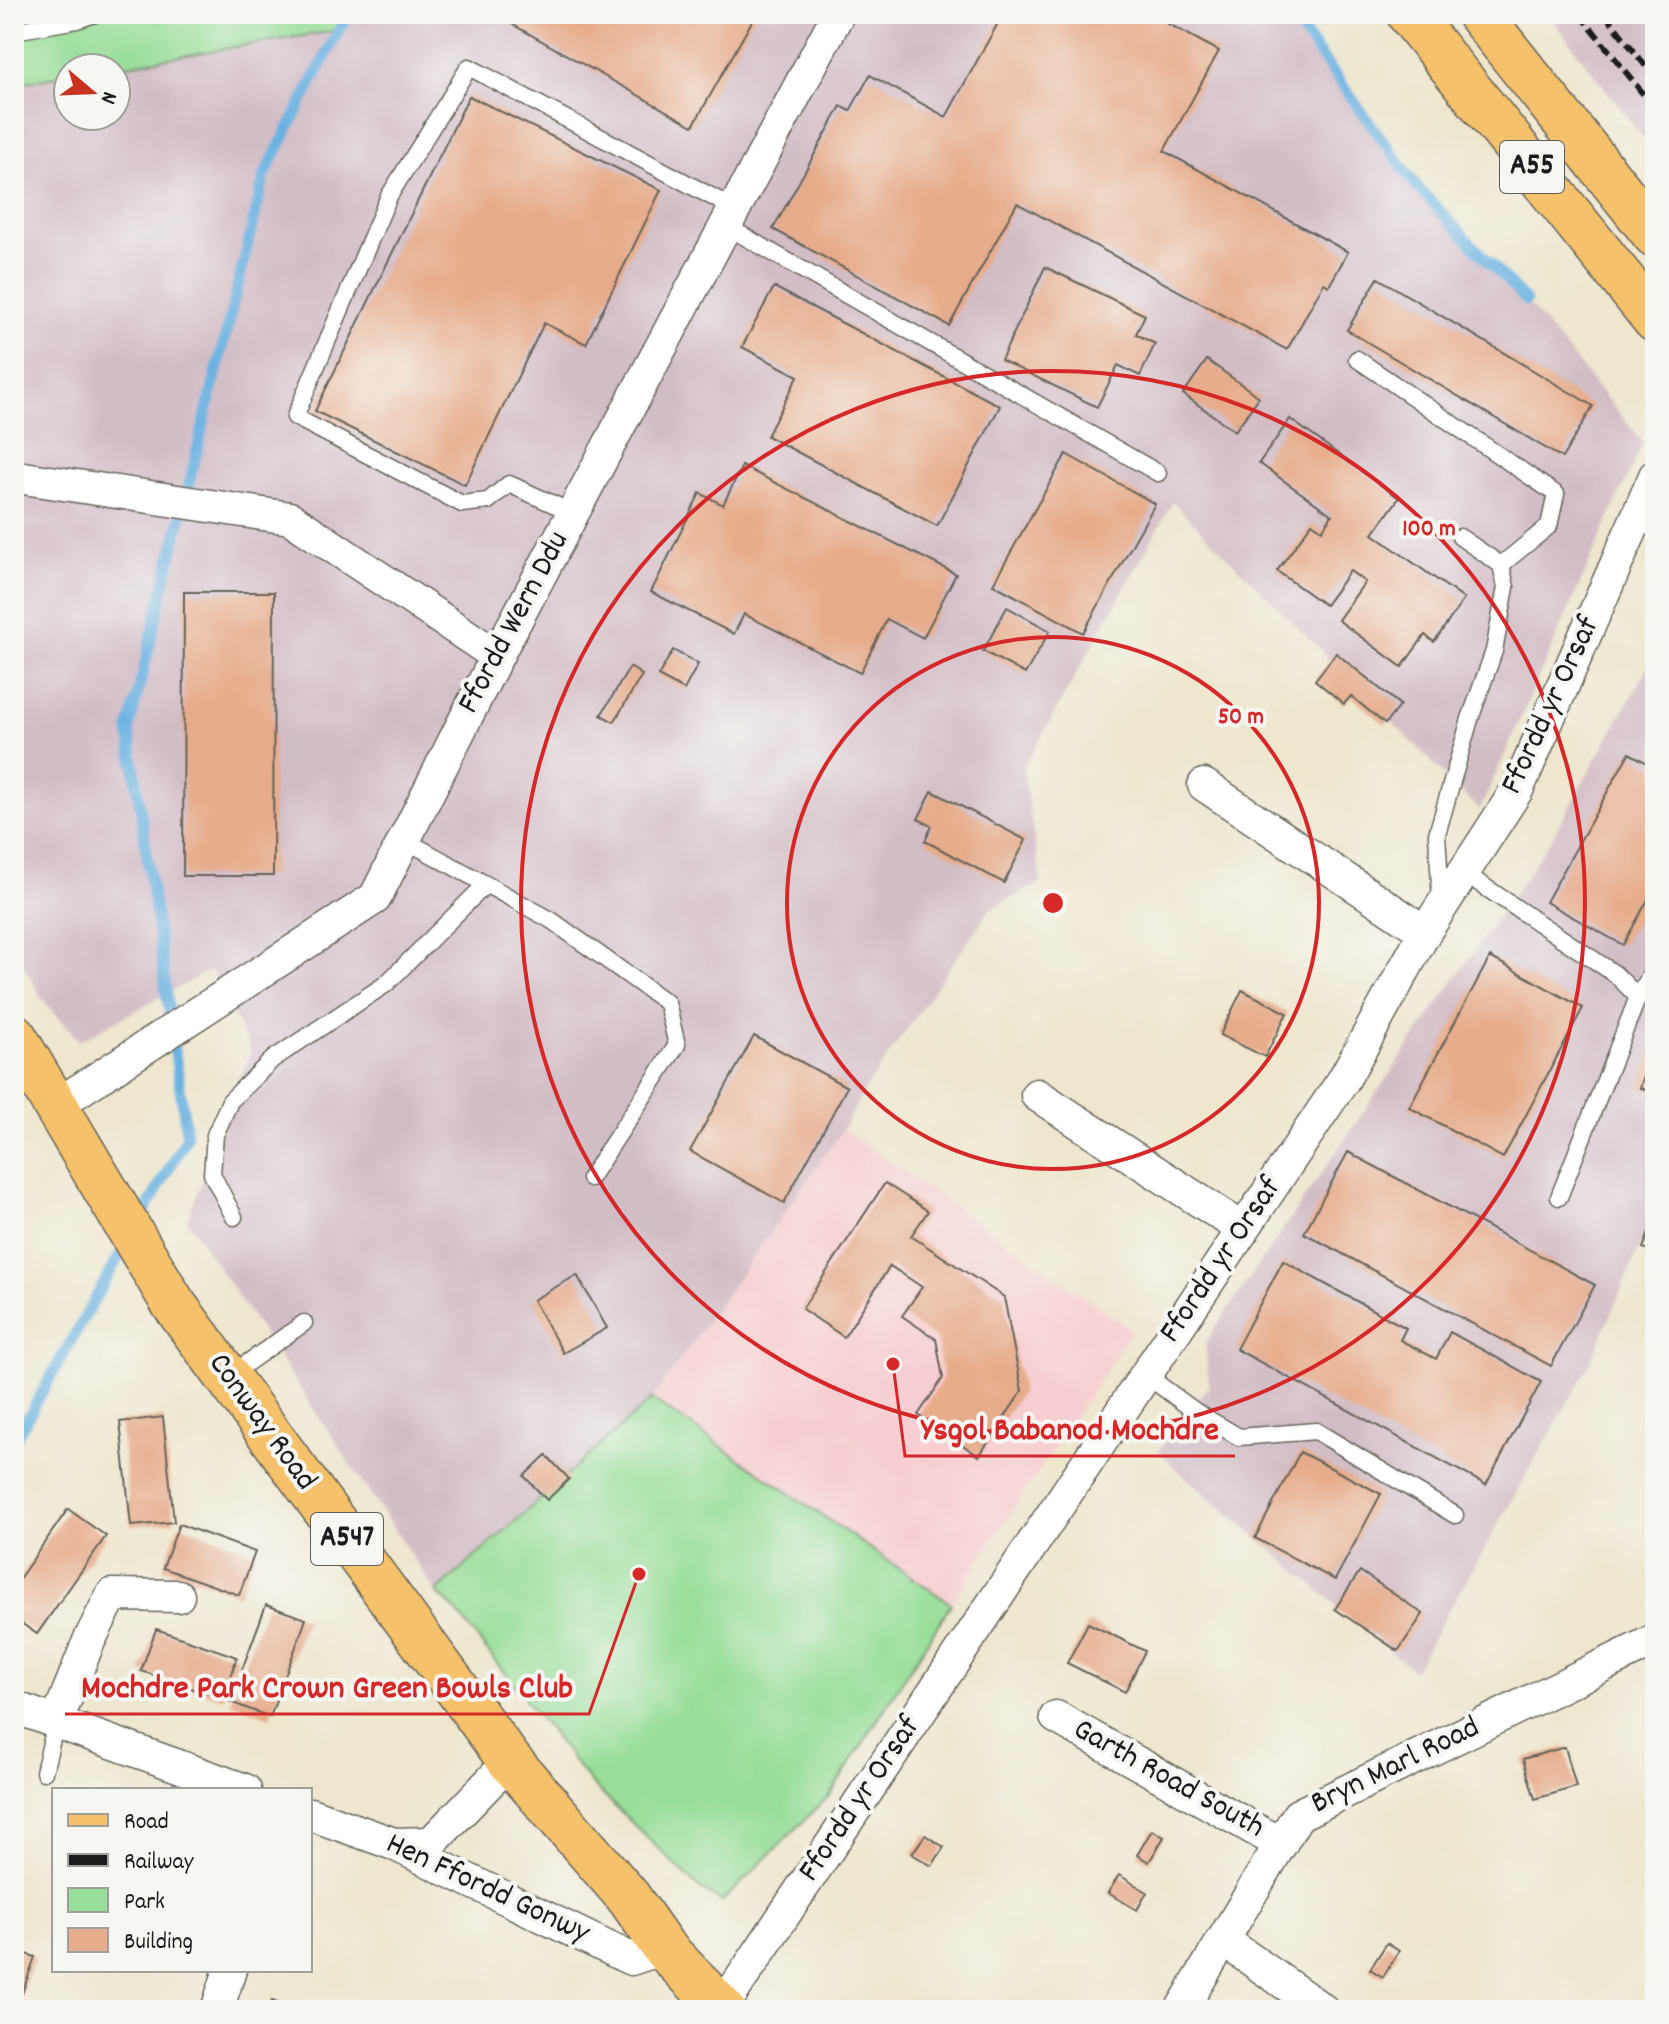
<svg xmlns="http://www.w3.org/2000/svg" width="1669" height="2024" viewBox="0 0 1669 2024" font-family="Dekko,sans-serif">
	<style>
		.built { fill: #f7cfd2 }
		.industrial { fill: #d2bdc6 }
		.green { fill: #97de98; stroke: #5a7d5a; stroke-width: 2 }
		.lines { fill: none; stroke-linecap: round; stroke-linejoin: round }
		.stream { stroke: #6bb2e2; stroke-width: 11 }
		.building { fill: #e7ac8b }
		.lane-casing { stroke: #66635a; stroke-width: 19 }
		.street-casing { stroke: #66635a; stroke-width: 35 }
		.primary-casing { stroke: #66635a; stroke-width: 47 }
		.highway-casing { stroke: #66635a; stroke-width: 47 }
		.lane { stroke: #fff; stroke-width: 16 }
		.street { stroke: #fff; stroke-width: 32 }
		.primary { stroke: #f5c16b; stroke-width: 44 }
		.highway { stroke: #f5c16b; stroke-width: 44 }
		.rail { stroke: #1c1c1c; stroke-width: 6; stroke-dasharray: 12 6; stroke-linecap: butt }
		.ring { fill: none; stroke: #d62828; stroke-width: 4 }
		.labels { text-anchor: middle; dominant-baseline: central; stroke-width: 8; stroke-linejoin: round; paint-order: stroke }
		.shield { fill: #f6f6f2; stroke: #5d5d5c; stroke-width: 2 }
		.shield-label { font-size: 30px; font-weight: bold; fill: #1c1c1c }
		.street-label { font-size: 32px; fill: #1c1c1c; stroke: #f6f6f2 }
		.centre { fill: #d62828; stroke: #f6f6f2; stroke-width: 4 }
		.ring-label { font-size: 24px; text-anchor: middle; font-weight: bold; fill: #d62828; stroke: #f6f6f2; stroke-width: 8; stroke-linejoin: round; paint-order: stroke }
		.leader { fill: none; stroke: #d62828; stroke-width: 3 }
		.callout-dot { fill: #d62828; stroke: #f6f6f2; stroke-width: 3 }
		.callout-label { font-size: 34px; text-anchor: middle; font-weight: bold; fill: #d62828; stroke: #f6f6f2; stroke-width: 8; stroke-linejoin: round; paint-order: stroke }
	</style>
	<rect width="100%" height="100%" fill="#f6f6f2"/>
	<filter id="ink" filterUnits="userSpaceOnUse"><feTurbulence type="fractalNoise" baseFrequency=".0125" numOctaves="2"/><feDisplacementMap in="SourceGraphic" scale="16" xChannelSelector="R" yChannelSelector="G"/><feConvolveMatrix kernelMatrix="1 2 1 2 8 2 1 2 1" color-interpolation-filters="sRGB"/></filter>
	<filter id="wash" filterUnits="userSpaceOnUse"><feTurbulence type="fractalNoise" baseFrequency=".006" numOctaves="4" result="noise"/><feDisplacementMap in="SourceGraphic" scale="32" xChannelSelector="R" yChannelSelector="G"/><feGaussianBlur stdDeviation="1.8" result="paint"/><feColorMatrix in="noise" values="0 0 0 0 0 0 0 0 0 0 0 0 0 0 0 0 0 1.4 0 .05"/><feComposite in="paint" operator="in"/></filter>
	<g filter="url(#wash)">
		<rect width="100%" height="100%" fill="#eee6cd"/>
		<path class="built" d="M 843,1129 L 1132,1330 L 951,1604 L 652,1399 Z"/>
		<g class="industrial">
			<path d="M 350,14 L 1290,14 L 1418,188 L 1526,301 L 1643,442 L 1480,810 L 1173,502 L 1023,769 L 1041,883 L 990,909 L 866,1088 L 843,1129 L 652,1399 L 436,1592 L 187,1220 L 251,1050 L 211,970 L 79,1041 L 42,999 L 14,947 L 14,84 L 68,75 L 68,116 L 116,116 L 116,68 L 108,68 L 339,30 Z"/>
			<path d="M 1548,14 L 1655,14 L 1655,153 Z"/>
			<path d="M 1655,655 L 1655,1210 L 1589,1366 L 1414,1671 L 1175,1468 L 1159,1450 L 1209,1386 L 1205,1343 L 1550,841 Z"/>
		</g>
		<g class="green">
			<path d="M 14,14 L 350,14 L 339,30 L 108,68 L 68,68 L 68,75 L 14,84 Z"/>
			<path d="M 652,1399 L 951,1604 L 830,1795 L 722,1902 L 699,1888 L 590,1782 L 456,1611 L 436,1592 Z"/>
		</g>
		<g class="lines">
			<g class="stream">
				<path d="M 1290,14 L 1418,188 L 1526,301"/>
				<path d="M 139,1222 L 187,1137 L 129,729 L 265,174 L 339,30 L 350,14"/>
				<path d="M 14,1442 L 126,1244"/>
			</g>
		</g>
		<g id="blocks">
			<g class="building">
				<path d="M 494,14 L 756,14 L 693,126 Z"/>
				<path d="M 1003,14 L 1150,14 L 1219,51 L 1164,151 L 1348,252 L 1329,286 L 1324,283 L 1287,350 L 1017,203 L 949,326 L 773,229 L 841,106 L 850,111 L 870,75 L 946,117 Z"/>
				<path d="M 469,96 L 661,190 L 586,344 L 544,323 L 465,485 L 315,411 Z"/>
				<path d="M 1045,267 L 1145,315 L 1136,334 L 1155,344 L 1140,376 L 1118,365 L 1097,407 L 1001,360 Z"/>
				<path d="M 1378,278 L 1593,406 L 1562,458 L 1347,330 Z"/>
				<path d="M 774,287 L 1000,406 L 937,526 L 767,436 L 798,376 L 742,347 Z"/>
				<path d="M 1207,360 L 1259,397 L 1235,431 L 1183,394 Z"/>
				<path d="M 1290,419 L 1399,498 L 1373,534 L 1464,599 L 1434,642 L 1425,635 L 1402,667 L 1338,620 L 1365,582 L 1350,571 L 1325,605 L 1277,571 L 1312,523 L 1322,530 L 1332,515 L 1259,463 Z"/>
				<path d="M 1066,454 L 1155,504 L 1083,633 L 993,584 Z"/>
				<path d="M 742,466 L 956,574 L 923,638 L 887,619 L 860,673 L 744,614 L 734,634 L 651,592 L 700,493 L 723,505 Z"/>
				<path d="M 184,592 L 274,592 L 273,876 L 183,876 Z"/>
				<path d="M 1007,607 L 1050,631 L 1025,674 L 983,651 Z"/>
				<path d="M 673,650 L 698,664 L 684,690 L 658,676 Z"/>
				<path d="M 1336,653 L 1400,705 L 1385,724 L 1351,696 L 1344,704 L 1315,680 Z"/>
				<path d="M 630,667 L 642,675 L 614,722 L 601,715 Z"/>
				<path d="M 1629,753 L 1655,767 L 1655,887 L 1623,945 L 1546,902 Z"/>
				<path d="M 932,791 L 1026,840 L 1004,883 L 925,841 L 932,826 L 918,819 Z"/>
				<path d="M 1490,957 L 1583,1008 L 1503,1158 L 1409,1107 Z"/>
				<path d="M 1242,990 L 1287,1013 L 1265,1057 L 1220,1035 Z"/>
				<path d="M 754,1036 L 847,1087 L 784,1203 L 690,1151 Z"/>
				<path d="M 1654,1044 L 1655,1044 L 1655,1093 L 1640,1088 Z"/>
				<path d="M 1348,1152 L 1595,1285 L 1551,1366 L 1304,1233 Z"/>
				<path d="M 885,1183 L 928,1211 L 911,1236 L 1004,1297 L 1022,1391 L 979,1456 L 918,1415 L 943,1378 L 936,1339 L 902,1316 L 922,1287 L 890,1266 L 844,1337 L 802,1309 Z"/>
				<path d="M 1651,1228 L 1655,1229 L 1655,1252 L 1643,1248 Z"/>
				<path d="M 1283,1261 L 1406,1328 L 1400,1340 L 1436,1359 L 1450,1332 L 1541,1382 L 1486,1485 L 1236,1349 Z"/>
				<path d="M 577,1275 L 607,1328 L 563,1353 L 533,1300 Z"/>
				<path d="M 163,1417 L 174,1522 L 131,1526 L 120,1422 Z"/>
				<path d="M 1300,1452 L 1381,1494 L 1335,1580 L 1255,1538 Z"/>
				<path d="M 546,1455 L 569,1479 L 547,1500 L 524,1476 Z"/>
				<path d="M 68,1509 L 106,1536 L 37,1634 L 14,1618 L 14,1586 Z"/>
				<path d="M 179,1524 L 255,1552 L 239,1595 L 163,1568 Z"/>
				<path d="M 1360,1571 L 1423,1614 L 1398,1651 L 1335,1609 Z"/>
				<path d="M 266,1605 L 306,1619 L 270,1717 L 230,1702 Z"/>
				<path d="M 1088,1623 L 1145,1651 L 1125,1692 L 1067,1663 Z"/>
				<path d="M 156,1629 L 237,1657 L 223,1699 L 141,1671 Z"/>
				<path d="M 1565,1747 L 1576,1787 L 1535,1799 L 1523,1759 Z"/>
				<path d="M 1152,1830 L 1164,1837 L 1149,1862 L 1137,1855 Z"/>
				<path d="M 925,1835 L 944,1847 L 932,1866 L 912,1854 Z"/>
				<path d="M 1119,1875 L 1147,1892 L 1137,1910 L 1108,1893 Z"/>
				<path d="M 1387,1943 L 1399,1951 L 1383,1977 L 1370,1969 Z"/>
				<path d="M 14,1950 L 35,1957 L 16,2010 L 14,2010 Z"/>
				<path d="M 272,2001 L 293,2010 L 268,2010 Z"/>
			</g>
		</g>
	</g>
	<g filter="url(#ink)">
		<use href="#blocks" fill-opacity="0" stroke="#66635a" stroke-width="2"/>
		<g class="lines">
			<defs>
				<g id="lane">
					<path d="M 14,31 L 77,20 L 95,14"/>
					<path d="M 726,226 L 1158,473"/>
					<path d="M 1357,359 L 1556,494 L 1549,526 L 1501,565"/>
					<path d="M 573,513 L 509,484 L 488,501 L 462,504 L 295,417 L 389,196 L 469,67 L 735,209"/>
					<path d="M 405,840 L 551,920 L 667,1003 L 677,1045 L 590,1178"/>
					<path d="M 1464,873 L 1615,974 L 1638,997 L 1559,1197"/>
					<path d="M 1441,901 L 1437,834 L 1470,719 L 1494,651 L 1506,587 L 1501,565 L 1460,537"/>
					<path d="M 1638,997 L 1655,967"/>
					<path d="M 234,1217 L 212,1174 L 215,1135 L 230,1101 L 273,1059 L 386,984 L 485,885"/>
					<path d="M 230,1375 L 304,1323"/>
					<path d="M 1146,1375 L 1196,1412 L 1239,1437 L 1316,1431 L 1455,1515"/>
					<path d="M 44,1772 L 56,1723"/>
				</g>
				<g id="street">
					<path d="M 14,479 L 17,477 L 290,518 L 497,656"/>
					<path d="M 1204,785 L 1425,932"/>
					<path d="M 1037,1095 L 1243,1229"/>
					<path d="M 55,1106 L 375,898 L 497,656 L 838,14"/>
					<path d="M 14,1707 L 245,1790"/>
					<path d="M 1056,1717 L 1281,1844"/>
					<path d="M 56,1723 L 89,1641 L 112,1595 L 178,1596"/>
					<path d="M 310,1814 L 394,1844 L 631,1959 L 664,1948"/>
					<path d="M 394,1844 L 431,1843 L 510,1761"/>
					<path d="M 1223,1940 L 1323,2010"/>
					<path d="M 721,2009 L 1344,1079 L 1425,932 L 1517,790 L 1655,476"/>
					<path d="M 217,2010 L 230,1970"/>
					<path d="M 1181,2010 L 1298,1815 L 1655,1640"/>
				</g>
				<path id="primary" d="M 14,1036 L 173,1303 L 510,1761 L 629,1898 L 664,1948 L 723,2010"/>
				<g id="highway">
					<path d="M 1409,14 L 1655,320"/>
					<path d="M 1479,14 L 1655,235"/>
				</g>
			</defs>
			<use href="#lane" class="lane-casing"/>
			<use href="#street" class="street-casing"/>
			<use href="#primary" class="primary-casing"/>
			<use href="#highway" class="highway-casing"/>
			<use href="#lane" class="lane"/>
			<use href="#street" class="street"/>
			<use href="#primary" class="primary"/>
			<use href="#highway" class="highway"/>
			<g class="rail">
				<path d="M 1580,14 L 1655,109"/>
				<path d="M 1605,14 L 1655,78"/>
			</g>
		</g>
	</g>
	<g class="ring">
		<circle cx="1053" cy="903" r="266"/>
		<circle cx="1053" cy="903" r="532"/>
	</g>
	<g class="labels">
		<g class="shield">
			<rect x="1500" y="141" width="64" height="52" rx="6"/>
			<rect x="311" y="1513" width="72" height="52" rx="6"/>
		</g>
		<g class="shield-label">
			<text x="1532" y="167">A55</text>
			<text x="347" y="1539">A547</text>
		</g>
		<g class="street-label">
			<text transform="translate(515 623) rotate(-62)">Ffordd Wern Ddu</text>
			<text transform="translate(1552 706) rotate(-65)">Ffordd yr Orsaf</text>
			<text transform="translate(1222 1261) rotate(-56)">Ffordd yr Orsaf</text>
			<text transform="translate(261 1423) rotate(54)">Conway Road</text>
			<text transform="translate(1396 1767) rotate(-26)">Bryn Marl Road</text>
			<text transform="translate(1168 1780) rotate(29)">Garth Road South</text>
			<text transform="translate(861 1800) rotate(-56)">Ffordd yr Orsaf</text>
			<text transform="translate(487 1890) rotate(25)">Hen Ffordd Gonwy</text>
		</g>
	</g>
	<circle cx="1053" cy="903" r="12" class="centre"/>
	<g class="ring-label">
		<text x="1429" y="535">100 m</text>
		<text x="1241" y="723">50 m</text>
	</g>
	<path class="leader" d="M893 1364L905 1456H1235M639 1574L589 1714H65"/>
	<g class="callout-dot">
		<circle cx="893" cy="1364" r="8"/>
		<circle cx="639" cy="1574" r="8"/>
	</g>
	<g class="callout-label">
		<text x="1070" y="1439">Ysgol Babanod Mochdre</text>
		<text x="327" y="1697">Mochdre Park Crown Green Bowls Club</text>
	</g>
	<rect width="1669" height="2024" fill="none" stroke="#f6f6f2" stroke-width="48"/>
	<rect x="52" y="1788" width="260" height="184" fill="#f6f6f2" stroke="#9f9f9c" stroke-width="2"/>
	<rect x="68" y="1814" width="40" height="12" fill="#f5c16b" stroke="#9f9f9c" stroke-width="2"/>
	<text x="124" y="1828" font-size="24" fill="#1c1c1c">Road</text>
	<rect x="68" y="1854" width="40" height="12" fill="#1c1c1c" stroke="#9f9f9c" stroke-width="2"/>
	<text x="124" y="1868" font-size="24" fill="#1c1c1c">Railway</text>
	<rect x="68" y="1888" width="40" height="24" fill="#97de98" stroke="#9f9f9c" stroke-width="2"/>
	<text x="124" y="1908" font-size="24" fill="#1c1c1c">Park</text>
	<rect x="68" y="1928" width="40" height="24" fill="#e7ac8b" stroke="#9f9f9c" stroke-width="2"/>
	<text x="124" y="1948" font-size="24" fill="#1c1c1c">Building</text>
	<g transform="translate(92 92) rotate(109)"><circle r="38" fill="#f6f6f2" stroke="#9f9f9c" stroke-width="2"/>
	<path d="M0-6L14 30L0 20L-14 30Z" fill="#c8321e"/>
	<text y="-12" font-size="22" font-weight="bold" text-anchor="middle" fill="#1c1c1c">N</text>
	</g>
</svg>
